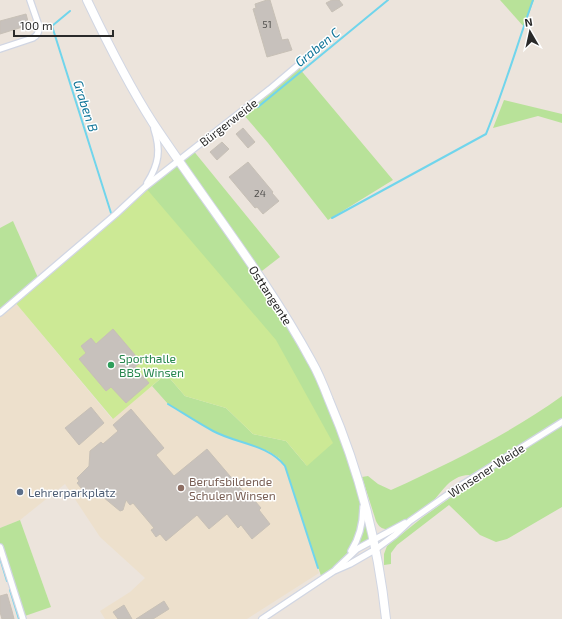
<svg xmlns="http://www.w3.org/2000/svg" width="562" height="619" viewBox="0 0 562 619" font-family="'Exo 2',sans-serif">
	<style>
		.education { fill: #ede0cc }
		.green { fill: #b8e299 }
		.pitch { fill: #cce995 }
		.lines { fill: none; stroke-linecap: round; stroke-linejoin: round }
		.stream { stroke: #70d5ec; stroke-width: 2 }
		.building { fill: #c7c1bc; stroke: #c7c0b6 }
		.street-casing { stroke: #d1d6e3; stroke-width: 8 }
		.secondary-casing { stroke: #d1d6e3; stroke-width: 10 }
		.street { stroke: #fff; stroke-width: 5.5 }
		.secondary { stroke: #fff; stroke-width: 8 }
		.leisure-dot { fill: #2e9e5b; stroke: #fff; stroke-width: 1.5 }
		.education-dot { fill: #8d6e63; stroke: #fff; stroke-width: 1.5 }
		.service-dot { fill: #5c6f8a; stroke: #fff; stroke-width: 1.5 }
		.labels { text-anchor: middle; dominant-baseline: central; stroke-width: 3; stroke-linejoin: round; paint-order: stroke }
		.number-label { font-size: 10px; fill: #51504e }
		.street-label { font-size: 12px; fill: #2a2a2a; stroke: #fff }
		.leisure-label { font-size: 12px; fill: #27864d; stroke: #fff; text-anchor: start }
		.education-label { font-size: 12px; fill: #785e54; stroke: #fff; text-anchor: start }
		.service-label { font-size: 12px; fill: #4e5e75; stroke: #fff; text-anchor: start }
		.water-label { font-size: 13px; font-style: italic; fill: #0f7498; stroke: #fff }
	</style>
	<rect width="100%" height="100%" fill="#ece4dc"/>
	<path class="education" d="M 14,301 L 112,419 L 152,386 L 168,404 L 268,451 L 279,458 L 285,466 L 319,573 L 247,619 L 105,619 L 100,611 L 130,592 L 145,578 L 100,537 L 65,484 L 20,520 L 0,528 L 0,313 Z"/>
	<g class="green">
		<path d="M 500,0 L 534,0 L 524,27 Z"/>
		<path d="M 299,68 L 393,180 L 328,220 L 268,143 L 243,114 Z"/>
		<path d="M 504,100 L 562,114 L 562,123 L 538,116 L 493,128 Z"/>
		<path d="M 192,149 L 280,257 L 258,274 L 277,301 L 337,419 L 374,539 L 322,579 L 285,466 L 279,458 L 268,451 L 214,432 L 168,404 L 152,386 L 166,374 L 185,396 L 226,408 L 253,434 L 286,441 L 307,466 L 145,187 Z"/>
		<path d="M 13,221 L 39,280 L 0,313 L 0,228 Z"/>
		<path d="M 562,396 L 562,507 L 507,539 L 496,542 L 480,535 L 449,505 L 397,545 L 391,553 L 391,564 L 384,565 L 384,554 L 387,546 L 423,517 L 474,481 L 469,475 C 464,475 460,476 455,479 C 447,483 441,492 435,499 C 426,508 397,531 385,529 C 380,528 378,525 376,521 L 362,477 L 368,476 L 378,484 L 391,490 C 450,463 509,434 562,396 Z"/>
		<path d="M 20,520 L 51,607 L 22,617 L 0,547 L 0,528 Z"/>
	</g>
	<path class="pitch" d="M 145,187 L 276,340 L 333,443 L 307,466 L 286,441 L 253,434 L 226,408 L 185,396 L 166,374 L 113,419 L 14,301 Z"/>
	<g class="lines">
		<g class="stream">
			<path d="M 70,11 L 52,26 L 111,213"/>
			<path d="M 258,107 L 388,0"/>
			<path d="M 332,218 L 486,134 C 504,90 517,45 533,0"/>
			<path d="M 168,404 C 183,413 198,423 213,431 C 237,444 268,444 285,466 L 318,568"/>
			<path d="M 0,558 L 7,581"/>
			<path d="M 10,590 L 19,619"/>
		</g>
	</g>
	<g class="building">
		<path d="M 267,0 L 270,0 L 282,40 L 288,39 L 292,50 L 267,57 L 253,9 L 256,8 L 255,4 Z"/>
		<path d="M 332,0 L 339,0 L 343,5 L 332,12 L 326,3 Z"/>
		<path d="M 26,14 L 29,25 L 0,34 L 0,21 Z"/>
		<path d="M 243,128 L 255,142 L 248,148 L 236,134 Z"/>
		<path d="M 222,142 L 229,149 L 217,160 L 210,152 Z"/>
		<path d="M 248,162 L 273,192 L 272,193 L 279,201 L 263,214 L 257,207 L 255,208 L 229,177 Z"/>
		<path d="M 113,329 L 141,362 L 135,367 L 149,383 L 126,403 L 111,387 L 106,391 L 79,359 L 86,353 L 81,346 L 91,338 L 96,344 Z"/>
		<path d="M 91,407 L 104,423 L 79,445 L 65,428 Z"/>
		<path d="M 131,409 L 164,448 L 156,455 L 174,476 L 207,449 L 247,496 L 249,494 L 261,508 L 259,510 L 270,524 L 252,539 L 241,525 L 238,528 L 227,514 L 209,529 L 197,515 L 166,541 L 160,534 L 156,537 L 151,530 L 154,528 L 133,503 L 130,505 L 126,500 L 123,510 L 120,511 L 103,497 L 98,489 L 91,495 L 88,492 L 86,494 L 77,483 L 79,481 L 77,478 L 89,466 L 90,451 L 101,442 L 103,444 L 118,431 L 113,425 Z"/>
		<path d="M 7,594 L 12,611 L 14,619 L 2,619 L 0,612 L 0,596 Z"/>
		<path d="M 164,601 L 169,609 L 153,619 L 136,619 Z"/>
		<path d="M 124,605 L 132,619 L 118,619 L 113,612 Z"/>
	</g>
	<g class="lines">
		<defs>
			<g id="street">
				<path d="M 0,49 L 33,38 C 38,35 39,32 39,26 L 30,0"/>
				<path d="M 147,183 C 159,164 161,150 154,129"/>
				<path d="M 0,313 L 116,214 L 145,187 L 270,89 L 310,55"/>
				<path d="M 0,547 L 23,619"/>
				<path d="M 351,551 C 360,537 363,523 363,507"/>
				<path d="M 336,569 L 357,549 L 405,523"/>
				<path d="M 262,619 L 334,571 L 350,564 L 376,549 L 395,535 L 410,521 L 460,486 L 562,422"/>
			</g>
			<path id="secondary" d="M 87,0 C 107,42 128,84 153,123 C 206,203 266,277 312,362 C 319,374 324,387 329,400 C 359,470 378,543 386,619"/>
		</defs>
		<use href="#street" class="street-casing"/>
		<use href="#secondary" class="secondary-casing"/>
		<use href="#street" class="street"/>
		<use href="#secondary" class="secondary"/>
	</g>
	<circle class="leisure-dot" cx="111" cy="365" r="4"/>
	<circle class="education-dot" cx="181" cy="488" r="4"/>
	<circle class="service-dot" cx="20" cy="492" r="4"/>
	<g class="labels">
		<g class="number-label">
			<text x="267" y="24">51</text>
			<text x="260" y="193">24</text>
		</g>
		<g class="street-label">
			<text transform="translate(228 122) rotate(-38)">Bürgerweide</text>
			<text transform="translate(271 295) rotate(57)">Osttangente</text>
			<text transform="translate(486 470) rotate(-33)">Winsener Weide</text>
		</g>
		<g class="leisure-label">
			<text x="119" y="358">Sporthalle<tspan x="119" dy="14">BBS Winsen</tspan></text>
		</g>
		<g class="education-label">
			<text x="189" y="481">Berufsbildende<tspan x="189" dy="14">Schulen Winsen</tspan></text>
		</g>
		<g class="service-label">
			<text x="28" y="492">Lehrerparkplatz</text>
		</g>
		<g class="water-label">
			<text transform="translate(317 47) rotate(-39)">Graben C</text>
			<text transform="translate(86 106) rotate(72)">Graben B</text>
		</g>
	</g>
	<g transform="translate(530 32) rotate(351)" stroke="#ffffff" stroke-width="3" paint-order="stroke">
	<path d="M0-3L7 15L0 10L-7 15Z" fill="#2a2a2a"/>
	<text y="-6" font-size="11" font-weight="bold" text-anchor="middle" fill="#2a2a2a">N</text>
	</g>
	<path d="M14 30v6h99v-6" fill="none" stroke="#2a2a2a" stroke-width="2"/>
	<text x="20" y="30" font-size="12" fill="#2a2a2a" stroke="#ffffff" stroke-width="3" paint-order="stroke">100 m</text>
</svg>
